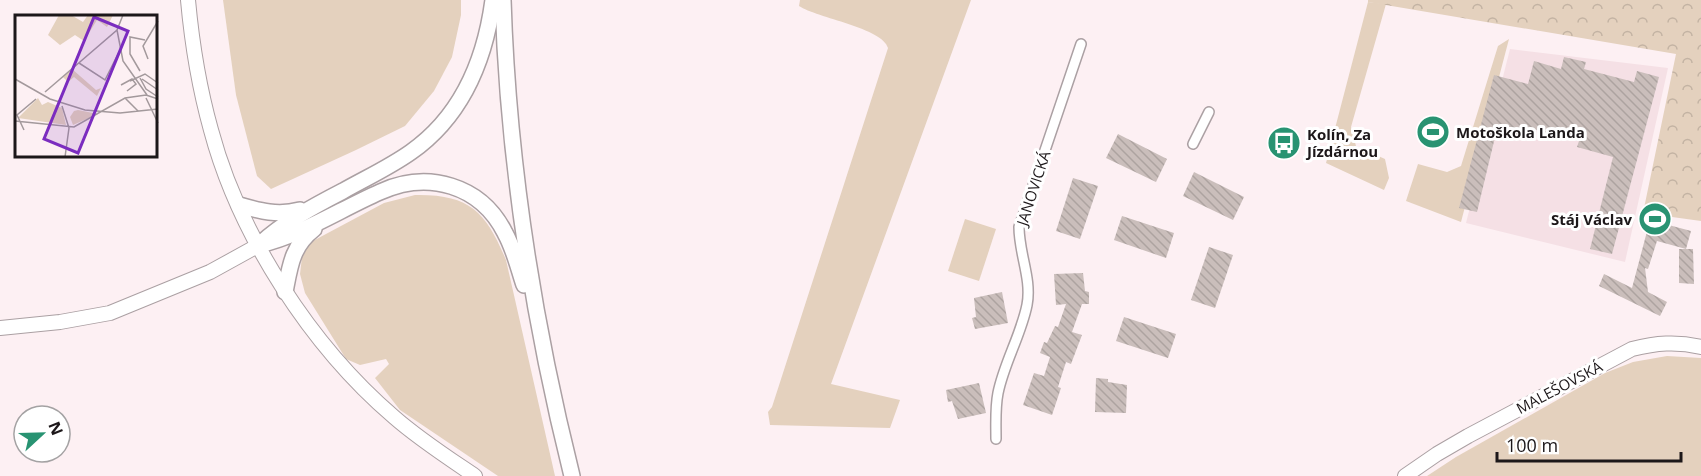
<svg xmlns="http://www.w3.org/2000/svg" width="1701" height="476" viewBox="0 0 1701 476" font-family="'Open Sans',sans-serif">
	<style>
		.built { fill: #f5e0e5 }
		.green { fill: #e4d1be }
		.park { fill: url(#park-crowns) }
		.building { fill: url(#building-back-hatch) }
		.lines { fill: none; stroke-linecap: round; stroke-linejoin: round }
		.street-casing { stroke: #aba0a3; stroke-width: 12 }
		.secondary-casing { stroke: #aba0a3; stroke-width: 16 }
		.primary-casing { stroke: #aba0a3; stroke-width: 18 }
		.street { stroke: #fff; stroke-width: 9 }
		.secondary { stroke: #fff; stroke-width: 14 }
		.primary { stroke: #fff; stroke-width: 15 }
		.labels { text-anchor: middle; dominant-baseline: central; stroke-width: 6; stroke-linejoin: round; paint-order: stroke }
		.poi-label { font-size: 15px; font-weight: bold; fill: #1c1719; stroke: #fff; text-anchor: start }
		.street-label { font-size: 15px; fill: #1c1719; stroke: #fff }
		.inset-road { fill: none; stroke: #a3999c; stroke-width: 1.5 }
		.view { fill: #7b2cbf; fill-opacity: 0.15; stroke: #7b2cbf; stroke-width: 3 }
		.inset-edge { fill: none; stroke: #1c1719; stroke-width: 3 }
	</style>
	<defs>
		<pattern id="park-crowns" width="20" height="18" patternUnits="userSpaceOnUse" patternTransform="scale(1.5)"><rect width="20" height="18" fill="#e4d1be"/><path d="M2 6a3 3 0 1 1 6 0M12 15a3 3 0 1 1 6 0" fill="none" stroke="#c3b3a3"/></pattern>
		<pattern id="building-back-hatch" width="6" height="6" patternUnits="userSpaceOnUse" patternTransform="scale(1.5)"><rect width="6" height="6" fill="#cabebb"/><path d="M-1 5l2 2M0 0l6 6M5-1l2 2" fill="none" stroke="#ada3a0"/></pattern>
	</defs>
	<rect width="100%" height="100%" fill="#fdf0f3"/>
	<path class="built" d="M 1510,49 L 1668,68 L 1625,262 L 1466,223 Z"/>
	<g class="green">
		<path d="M 223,0 L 461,0 L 461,15 L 452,57 L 434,91 L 405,126 L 356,150 L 271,189 L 257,176 L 236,95 Z"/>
		<path d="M 800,0 L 971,0 L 831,384 L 900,400 L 890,428 L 770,425 L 768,412 L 772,407 L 888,48 C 883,28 817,18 799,6 Z"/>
		<path d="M 1368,2 L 1386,4 L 1351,127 L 1356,146 L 1385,159 L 1389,178 L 1384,190 L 1326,163 Z"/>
		<path d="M 1509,39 L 1461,222 L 1406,201 L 1418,164 L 1447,172 L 1461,166 L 1498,46 Z"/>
		<path d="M 415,195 C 470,194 486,212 506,260 L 555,476 L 498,476 L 400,410 L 375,378 L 389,364 L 386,359 L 360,365 L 346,359 L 305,293 L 300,274 L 302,257 L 311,242 L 384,203 Z"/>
		<path d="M 965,219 L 996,229 L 979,281 L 948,271 Z"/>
		<path d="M 1667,356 L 1701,358 L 1701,476 L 1427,476 L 1456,457 L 1605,373 L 1633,362 Z"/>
	</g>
	<path class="park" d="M 1368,0 L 1701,0 L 1701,221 L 1643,213 L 1676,54 L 1368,2 Z"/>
	<g class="building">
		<path d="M 1564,57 L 1586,62 L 1584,69 L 1634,82 L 1637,71 L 1659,77 L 1612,254 L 1590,249 L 1613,157 L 1577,147 L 1579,141 L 1533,129 L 1530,138 L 1497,129 L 1477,212 L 1459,208 L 1494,75 L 1528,84 L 1534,61 L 1561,69 Z"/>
		<path d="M 1118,134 L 1167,159 L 1156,182 L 1106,158 Z"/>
		<path d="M 1194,172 L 1244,197 L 1233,220 L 1183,196 Z"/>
		<path d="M 1073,178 L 1098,186 L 1080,239 L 1056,231 Z"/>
		<path d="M 1122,216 L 1174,233 L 1166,258 L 1114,240 Z"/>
		<path d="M 1650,220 L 1691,231 L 1686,249 L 1693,249 L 1694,284 L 1679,283 L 1679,249 L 1686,249 L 1657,241 L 1648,269 L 1645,268 L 1648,292 L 1667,302 L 1660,316 L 1599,286 L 1604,274 L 1632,288 Z"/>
		<path d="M 1209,247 L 1233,255 L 1215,308 L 1191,300 Z"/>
		<path d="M 1083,273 L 1085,291 L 1089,292 L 1089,304 L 1082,304 L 1072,332 L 1082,335 L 1071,364 L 1066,362 L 1058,387 L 1061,388 L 1052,415 L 1023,405 L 1034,373 L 1044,376 L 1050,357 L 1040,353 L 1044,342 L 1047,343 L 1055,326 L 1058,327 L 1066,304 L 1056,305 L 1054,274 Z"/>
		<path d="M 1002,292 L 1008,323 L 975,329 L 972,318 L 976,317 L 974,298 Z"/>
		<path d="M 1124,317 L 1176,334 L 1168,358 L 1116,341 Z"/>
		<path d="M 1096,378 L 1108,379 L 1108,382 L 1127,385 L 1126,413 L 1095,412 Z"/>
		<path d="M 979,383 L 986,413 L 958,419 L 952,401 L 948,402 L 946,390 Z"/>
	</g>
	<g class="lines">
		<defs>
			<g id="street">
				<path d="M 1193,144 L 1209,112"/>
				<path d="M 996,439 C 996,424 995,408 998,393 C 1004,363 1021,335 1027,305 C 1032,279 1019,254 1019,227 L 1081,44"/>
			</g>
			<g id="secondary">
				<path d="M 188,0 C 192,44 199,87 211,130 C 239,235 311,346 394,417 C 419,439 447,457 475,476"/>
				<path d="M 0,328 L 60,322 L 110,313 L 210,272 L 259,245"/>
				<path d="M 1405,476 L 1437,454 L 1468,436 L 1632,349 C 1656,343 1676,341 1701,347"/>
			</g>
			<g id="primary">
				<path d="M 503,0 C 508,161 533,320 572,476"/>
				<path d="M 239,205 C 260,211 278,216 300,210"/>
				<path d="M 259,245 C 302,235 339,210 380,192 C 428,170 481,185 505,233 C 514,249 518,267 524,285"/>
				<path d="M 259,245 C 284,222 314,206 343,191 C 366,178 390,167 411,152 C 462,116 485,60 493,0"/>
				<path d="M 285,292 C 290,266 292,246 314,229"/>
			</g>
		</defs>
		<use href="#street" class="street-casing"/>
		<use href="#secondary" class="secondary-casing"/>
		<use href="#primary" class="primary-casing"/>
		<use href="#street" class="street"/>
		<use href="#secondary" class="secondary"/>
		<use href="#primary" class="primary"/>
	</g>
	<defs>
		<symbol id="stadium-disc" viewBox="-11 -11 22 22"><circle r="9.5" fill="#289372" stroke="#fff"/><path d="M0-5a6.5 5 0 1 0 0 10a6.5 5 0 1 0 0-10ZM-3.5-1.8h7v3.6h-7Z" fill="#fff"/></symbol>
		<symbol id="bus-disc" viewBox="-11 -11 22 22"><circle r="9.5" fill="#289372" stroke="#fff"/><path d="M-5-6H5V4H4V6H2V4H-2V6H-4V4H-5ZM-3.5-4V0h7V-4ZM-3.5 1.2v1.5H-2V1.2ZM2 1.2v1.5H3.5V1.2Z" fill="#fff"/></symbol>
	</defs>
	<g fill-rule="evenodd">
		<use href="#stadium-disc" x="1414" y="113" width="38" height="38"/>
		<use href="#bus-disc" x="1265" y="124" width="38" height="38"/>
		<use href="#stadium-disc" x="1636" y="200" width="38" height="38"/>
	</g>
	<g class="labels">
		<g class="poi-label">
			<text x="1456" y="132">Motoškola Landa</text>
			<text x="1307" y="134">Kolín, Za<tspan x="1307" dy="17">Jízdárnou</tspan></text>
			<text x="1632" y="219" text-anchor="end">Stáj Václav</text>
		</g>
		<g class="street-label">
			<text transform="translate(1033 188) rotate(-72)">JANOVICKÁ</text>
			<text transform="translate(1559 387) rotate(-28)">MALEŠOVSKÁ</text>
		</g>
	</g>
	<g transform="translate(15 15)">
		<rect width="142" height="142" fill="#fdf0f3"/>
		<path d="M 57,54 L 81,75 L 86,73 L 82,81 L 59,62 L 53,67 L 48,62 ZM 23,83 L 27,90 L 33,87 L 47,93 L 51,110 L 3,103 ZM 59,96 L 63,95 L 83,99 L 58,110 L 55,102 Z" fill="#e4d1be"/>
		<path d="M 44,0 L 56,0 L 68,7 L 73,0 L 98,0 L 92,12 L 82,5 L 69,26 L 60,20 L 45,30 L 33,20 Z" fill="#e4d1be"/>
		<path class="inset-road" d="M 102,15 L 108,46 L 132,80M 133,44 L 128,31 L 143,6M 64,48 L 90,65 L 104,37M 125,56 L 115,39 L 115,22 L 130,25M 125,63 L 131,74 L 143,82M 0,64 L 35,84 L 70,95 L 105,98 L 143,94M 127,64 L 143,75M 115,66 L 130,59 L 143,68M 106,70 L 117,64 L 121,69 L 112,76M 30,77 L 102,15 L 108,0M 110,83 L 123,96M 131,83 L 143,108M 47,91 L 54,113M 0,106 L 59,112 L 110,83 L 131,80 L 143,84M 9,115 L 2,100 L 21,84M 50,142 L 54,113"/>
		<path class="view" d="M 79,2 L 113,16 L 63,138 L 29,124 Z"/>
		<rect width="142" height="142" class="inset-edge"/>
	</g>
	<g transform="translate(42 434) rotate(68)"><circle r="28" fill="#ffffff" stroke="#a4a2a3" stroke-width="1.5"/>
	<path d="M0-4.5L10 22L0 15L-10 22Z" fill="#289372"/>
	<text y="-9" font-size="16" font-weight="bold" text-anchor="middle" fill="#1c1719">N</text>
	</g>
	<path d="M1497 452v9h184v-9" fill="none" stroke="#1c1719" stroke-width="3"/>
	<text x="1506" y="452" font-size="18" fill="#1c1719" stroke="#ffffff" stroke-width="4.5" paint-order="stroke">100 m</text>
</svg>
